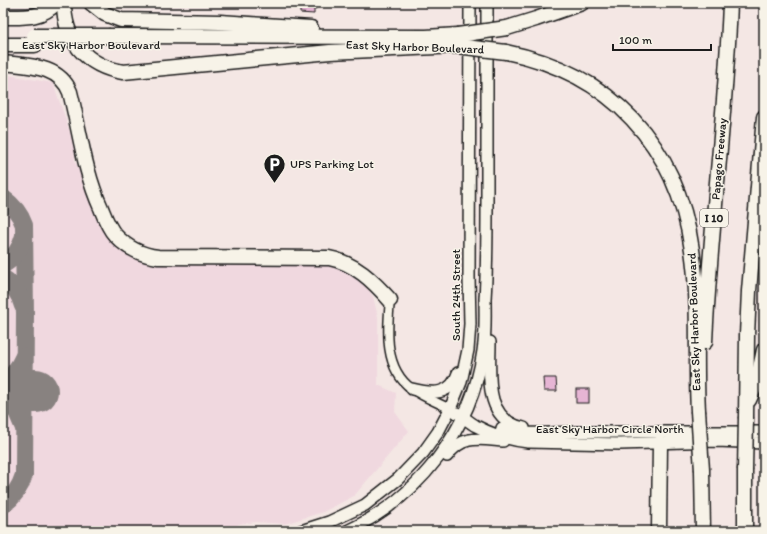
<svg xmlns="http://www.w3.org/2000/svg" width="767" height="534" viewBox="0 0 767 534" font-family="Itim,sans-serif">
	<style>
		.built { fill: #f0d8df }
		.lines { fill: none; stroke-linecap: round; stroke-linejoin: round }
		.taxiway { stroke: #888280; stroke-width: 18 }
		.runway { stroke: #888280; stroke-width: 44 }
		.building { fill: #e6b5d4; stroke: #1c1c1c }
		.street-casing { stroke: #1c1c1c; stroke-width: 11 }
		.secondary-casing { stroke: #1c1c1c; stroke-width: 14 }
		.highway-casing { stroke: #1c1c1c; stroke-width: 17 }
		.street { stroke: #f7f3e8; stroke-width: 8 }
		.secondary { stroke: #f7f3e8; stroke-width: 11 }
		.highway { stroke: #f7f3e8; stroke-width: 14 }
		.highway-bridge-casing { stroke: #1c1c1c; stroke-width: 17; stroke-linecap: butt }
		.highway-bridge { stroke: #f7f3e8; stroke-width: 14 }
		.labels { text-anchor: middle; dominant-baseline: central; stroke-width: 3; stroke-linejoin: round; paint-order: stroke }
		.shield { fill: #f7f3e8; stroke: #5e5c59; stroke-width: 1 }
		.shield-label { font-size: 11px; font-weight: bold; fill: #1c1c1c }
		.street-label { font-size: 12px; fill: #1c1c1c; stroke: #f7f3e8 }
		.poi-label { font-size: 12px; fill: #1c1c1c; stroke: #f7f3e8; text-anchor: start }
	</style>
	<rect width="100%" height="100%" fill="#f4e7e4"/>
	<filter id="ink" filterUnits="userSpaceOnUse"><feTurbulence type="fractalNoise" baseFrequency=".025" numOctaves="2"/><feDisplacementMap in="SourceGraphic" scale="8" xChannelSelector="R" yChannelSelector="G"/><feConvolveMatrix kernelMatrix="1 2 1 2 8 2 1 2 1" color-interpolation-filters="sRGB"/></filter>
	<g filter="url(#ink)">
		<path class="built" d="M 3,74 L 53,83 L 74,143 L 75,161 L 103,226 L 121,248 L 334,264 L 363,280 L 373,297 L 378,317 L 378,385 L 396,393 L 395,412 L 409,431 L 354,496 L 323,512 L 284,524 L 256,522 L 239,524 L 228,531 L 3,531 Z"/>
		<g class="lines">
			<g class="taxiway">
				<path d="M 3,198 C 13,205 20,213 24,225 L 25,314 L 24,475 C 20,488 14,497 3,505"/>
				<path d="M 3,265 C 14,258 21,248 24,236"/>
				<path d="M 3,278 C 14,285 20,294 23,306"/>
				<path d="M 3,383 C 13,377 19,367 24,356"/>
				<path d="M 3,398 L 17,412 L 23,426"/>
			</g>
			<path class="runway" d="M 3,391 L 36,391"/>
		</g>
		<g class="building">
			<path d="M 298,3 L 316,3 L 316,9 L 314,8 L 314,14 L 300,13 L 300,8 L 298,8 Z"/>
			<path d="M 543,378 L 556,378 L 557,391 L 544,391 Z"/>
			<rect x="576" y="389" width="13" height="14"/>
		</g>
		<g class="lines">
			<defs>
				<path id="street" d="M 390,300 C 387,331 384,369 412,389 C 423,397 437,402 450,409"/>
				<g id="secondary">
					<path d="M 490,342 C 490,374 483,420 524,428"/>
					<path d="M 412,389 C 432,394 451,396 458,373"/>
					<path d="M 457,413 C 464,417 469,422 476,426 C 491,434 510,440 528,442 L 620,444 L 717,441 L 764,443"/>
					<path d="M 502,428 C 527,437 552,432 577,432 C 640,432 702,432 764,432"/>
					<path d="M 447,456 C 462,434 480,439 503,441"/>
					<path d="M 301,531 L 329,522 L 365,505 L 398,479 L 423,453 L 438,432 L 450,409 L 461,382 L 468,350 L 470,324 L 469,277 L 470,3"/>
					<path d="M 347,531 C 419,498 472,429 483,351 C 486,333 485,316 485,299 C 487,268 487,237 487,206 C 487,138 487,71 487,3"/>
				</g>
				<g id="highway">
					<path d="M 64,3 C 64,40 86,66 123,72 L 330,52 L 457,46"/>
					<path d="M 91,3 L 105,14 L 121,20 L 220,22 L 311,28"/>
					<path d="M 3,17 C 23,17 41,19 56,3"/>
					<path d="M 507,28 L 536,19 L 582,3"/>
					<path d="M 110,36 L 426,37 L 458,35"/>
					<path d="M 3,45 L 35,45"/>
					<path d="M 506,52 C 610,73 677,144 692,250 C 700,303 695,357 698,411"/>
					<path d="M 3,63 C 28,66 59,65 70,92 C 80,131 84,171 101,208 C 105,218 108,227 115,235 C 127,248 141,255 158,257 L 329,258 C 355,263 373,281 390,300"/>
					<path d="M 705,342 C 710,229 726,116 730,3"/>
					<path d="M 749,400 L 757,382 L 764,350"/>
					<path d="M 746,417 L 747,335 L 749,291 L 764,117"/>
					<path d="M 702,470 L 703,531"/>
					<path d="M 745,470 L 745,531"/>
					<path d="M 659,531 L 660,443"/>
				</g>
			</defs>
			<use href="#street" class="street-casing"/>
			<use href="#secondary" class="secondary-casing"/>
			<use href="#highway" class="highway-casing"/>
			<use href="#street" class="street"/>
			<use href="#secondary" class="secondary"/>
			<use href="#highway" class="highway"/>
			<defs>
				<g id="highway-bridge">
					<path d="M 458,35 L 507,28"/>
					<path d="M 34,36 L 110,36"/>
					<path d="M 457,46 L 506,52"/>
					<path d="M 698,411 L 702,470"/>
					<path d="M 745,470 L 746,417"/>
				</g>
			</defs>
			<use href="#highway-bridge" class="highway-bridge-casing"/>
			<use href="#highway-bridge" class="highway-bridge"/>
		</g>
	</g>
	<defs>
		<symbol id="parking-pin" viewBox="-11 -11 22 30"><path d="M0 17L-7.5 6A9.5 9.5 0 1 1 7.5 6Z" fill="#1c1c1c" stroke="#f7f3e8"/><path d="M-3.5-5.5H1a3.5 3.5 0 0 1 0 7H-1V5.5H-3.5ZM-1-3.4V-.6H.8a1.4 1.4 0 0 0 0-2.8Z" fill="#fff"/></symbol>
	</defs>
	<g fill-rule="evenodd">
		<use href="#parking-pin" x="262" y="152" width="25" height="34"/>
	</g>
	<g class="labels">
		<rect class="shield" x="700" y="209" width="28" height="18" rx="3"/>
		<g class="shield-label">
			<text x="714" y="218">I 10</text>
		</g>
		<g class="street-label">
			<text x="91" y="45">East Sky Harbor Boulevard</text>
			<text transform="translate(415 47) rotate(2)">East Sky Harbor Boulevard</text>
			<text transform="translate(719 159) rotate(-85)">Papago Freeway</text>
			<text transform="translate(456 295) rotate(-90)">South 24th Street</text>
			<text transform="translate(694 322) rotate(-92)">East Sky Harbor Boulevard</text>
			<text x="610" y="429">East Sky Harbor Circle North</text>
		</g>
		<g class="poi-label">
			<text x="290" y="164">UPS Parking Lot</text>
		</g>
	</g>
	<rect width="767" height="534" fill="none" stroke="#f7f3e8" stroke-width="16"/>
	<rect x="8" y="8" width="751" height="518" fill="none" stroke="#1c1c1c" stroke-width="1.5" filter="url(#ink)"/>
	<path d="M613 44v6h98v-6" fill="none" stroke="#1c1c1c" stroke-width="2"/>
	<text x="619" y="44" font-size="12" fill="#1c1c1c" stroke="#f7f3e8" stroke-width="3" paint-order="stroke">100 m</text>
</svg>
